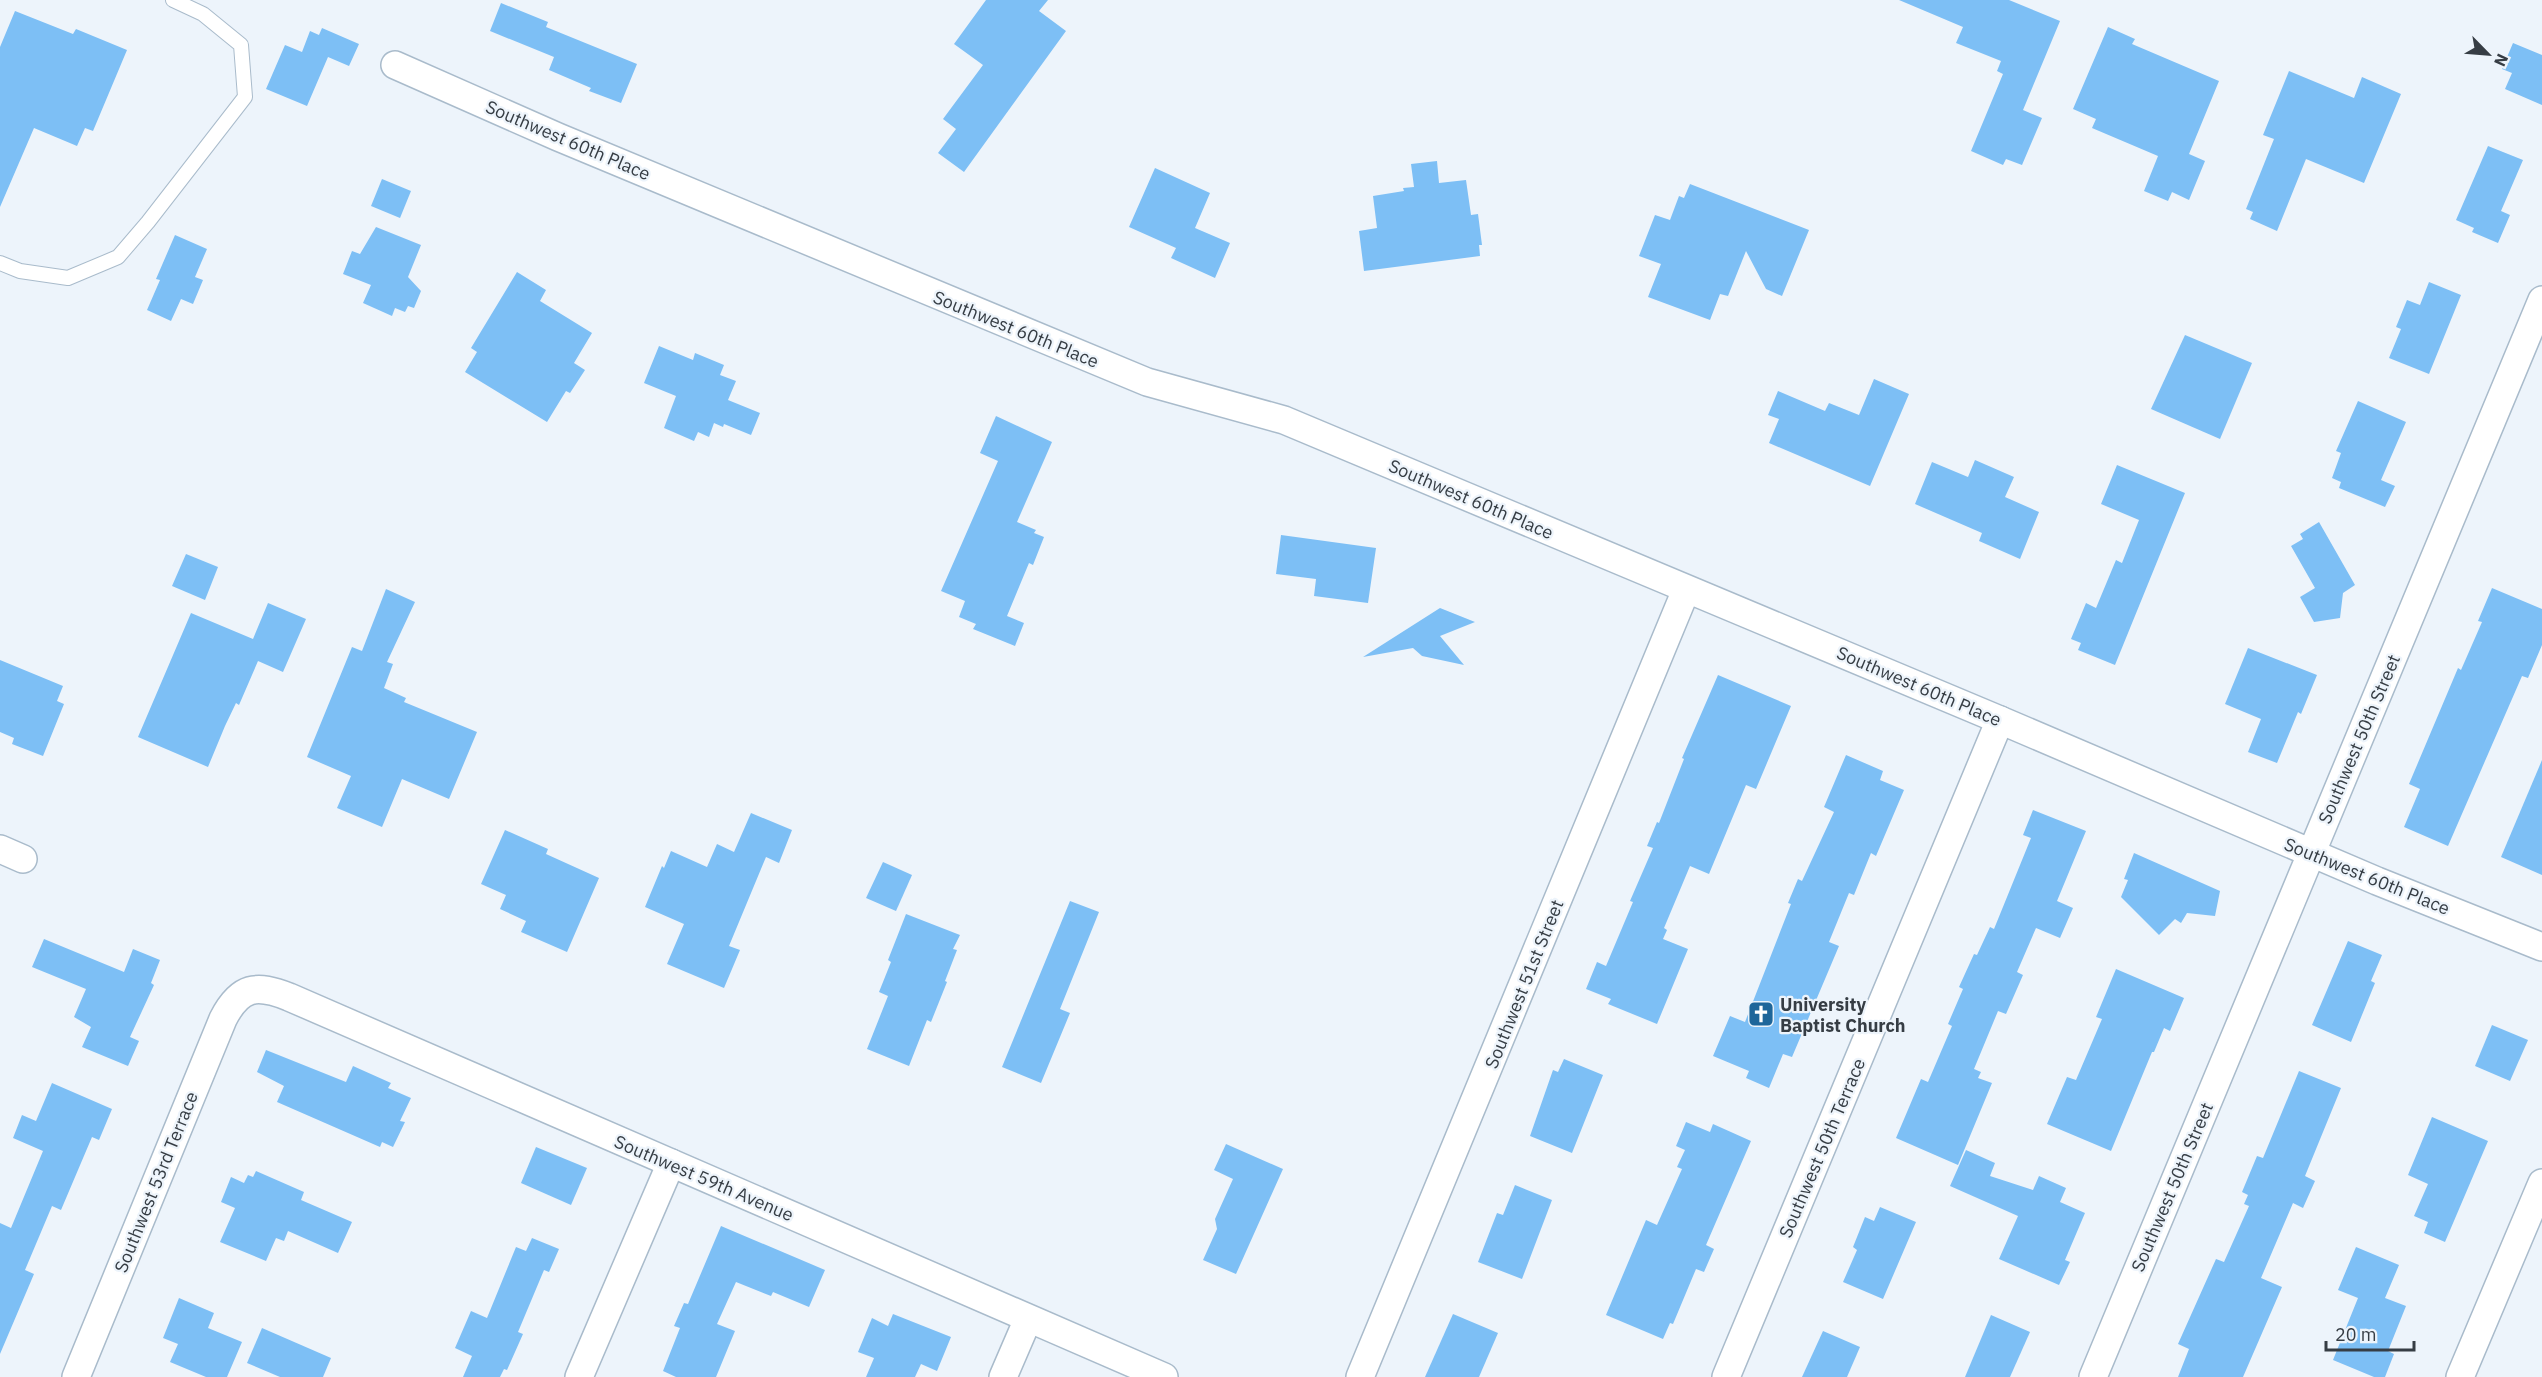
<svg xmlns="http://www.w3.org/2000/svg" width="2542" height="1377" viewBox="0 0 2542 1377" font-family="'IBM Plex Sans',sans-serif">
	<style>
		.building { fill: #7dbff5 }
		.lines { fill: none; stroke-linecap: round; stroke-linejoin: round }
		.service-casing { stroke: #a9bbcb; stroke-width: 16 }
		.minor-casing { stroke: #a9bbcb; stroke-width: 30 }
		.service { stroke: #fff; stroke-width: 14 }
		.minor { stroke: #fff; stroke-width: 27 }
		.labels { text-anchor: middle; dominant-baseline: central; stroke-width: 4.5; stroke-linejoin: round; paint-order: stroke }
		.street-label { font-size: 18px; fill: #363d44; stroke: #edf4fb }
		.poi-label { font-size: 18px; font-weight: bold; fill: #363d44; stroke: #edf4fb; text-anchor: start }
	</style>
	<rect width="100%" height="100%" fill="#edf4fb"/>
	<g class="building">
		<path d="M 986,0 L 1048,0 L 1039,11 L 1066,31 L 964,172 L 938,153 L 956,129 L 943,119 L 983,65 L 954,44 Z"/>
		<path d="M 1899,0 L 2009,0 L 2060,21 L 2023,110 L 2042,118 L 2022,165 L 2006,159 L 2003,165 L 1971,151 L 2003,74 L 1997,71 L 2001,61 L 1956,43 L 1963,27 Z"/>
		<path d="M 501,3 L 548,22 L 546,27 L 637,64 L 621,103 L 589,91 L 591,88 L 549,70 L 554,57 L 490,31 Z"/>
		<path d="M 15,11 L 73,34 L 76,29 L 127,50 L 93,131 L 85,128 L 77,146 L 34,128 L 0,207 L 0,47 Z"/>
		<path d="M 2108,27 L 2135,39 L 2132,44 L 2219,81 L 2189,154 L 2205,161 L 2189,200 L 2172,192 L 2168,201 L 2144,191 L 2158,156 L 2092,128 L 2096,119 L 2073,109 Z"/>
		<path d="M 322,28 L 359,44 L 349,66 L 328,57 L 307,106 L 266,89 L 285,45 L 302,52 L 310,31 L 319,35 Z"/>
		<path d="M 2513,43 L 2542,55 L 2542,105 L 2505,89 L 2512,73 L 2502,69 Z"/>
		<path d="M 2289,71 L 2354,98 L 2362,77 L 2401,94 L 2364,183 L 2306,159 L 2277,231 L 2250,219 L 2253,212 L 2246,209 L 2274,139 L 2263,135 Z"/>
		<path d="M 2488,146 L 2523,160 L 2501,211 L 2510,215 L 2498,243 L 2472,232 L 2474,228 L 2456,220 Z"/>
		<path d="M 1437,161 L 1439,183 L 1466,180 L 1471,215 L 1478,214 L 1482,245 L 1479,245 L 1480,256 L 1364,271 L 1359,231 L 1377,228 L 1373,196 L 1404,191 L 1403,188 L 1414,187 L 1411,164 Z"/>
		<path d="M 1155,168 L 1210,193 L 1195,228 L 1230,243 L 1215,278 L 1171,258 L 1176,248 L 1129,227 Z"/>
		<path d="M 382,179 L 411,191 L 400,218 L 371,206 Z"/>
		<path d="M 1690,184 L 1809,230 L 1782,296 L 1766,289 L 1746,251 L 1728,296 L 1720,294 L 1710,320 L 1648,297 L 1661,264 L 1639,256 L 1655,215 L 1670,220 L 1679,196 L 1684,198 Z"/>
		<path d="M 376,227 L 421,245 L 408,277 L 421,291 L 414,308 L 408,306 L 405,312 L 395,308 L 392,316 L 363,303 L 371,285 L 343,274 L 352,251 L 360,254 Z"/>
		<path d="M 175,235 L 207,249 L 195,277 L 203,280 L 193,304 L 181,299 L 171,321 L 147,310 L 160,280 L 156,279 Z"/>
		<path d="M 517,272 L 546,290 L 540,301 L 592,333 L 574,363 L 585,370 L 570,393 L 566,391 L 547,422 L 465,372 L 477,352 L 471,348 Z"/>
		<path d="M 2429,282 L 2461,295 L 2429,374 L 2389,358 L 2401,329 L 2396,327 L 2407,300 L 2420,305 Z"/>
		<path d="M 2185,335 L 2252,363 L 2220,439 L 2151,409 Z"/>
		<path d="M 659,346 L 693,360 L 695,353 L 724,365 L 720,375 L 736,381 L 728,400 L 760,413 L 751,435 L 724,424 L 723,427 L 714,423 L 709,437 L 698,432 L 694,441 L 664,428 L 676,396 L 644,383 Z"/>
		<path d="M 1874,379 L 1909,394 L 1870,486 L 1769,443 L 1779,419 L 1768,415 L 1778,391 L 1825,411 L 1829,403 L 1859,415 Z"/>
		<path d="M 2358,401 L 2406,422 L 2381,480 L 2395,486 L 2385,507 L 2339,488 L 2341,482 L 2332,478 L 2341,453 L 2336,451 Z"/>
		<path d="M 996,416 L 1052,442 L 1017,522 L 1036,530 L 1034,533 L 1044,537 L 1033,565 L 1029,563 L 1007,616 L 1024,623 L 1015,646 L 973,629 L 976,624 L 959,617 L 965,601 L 941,591 L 998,461 L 980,453 Z"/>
		<path d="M 1975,460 L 2014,477 L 2005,497 L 2039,512 L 2020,559 L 1979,541 L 1982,533 L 1915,504 L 1932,462 L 1968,477 Z"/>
		<path d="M 2117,465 L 2185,493 L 2115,665 L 2078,650 L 2081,643 L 2071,639 L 2086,603 L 2096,608 L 2116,560 L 2122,563 L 2139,520 L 2101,504 Z"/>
		<path d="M 2319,522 L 2355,585 L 2343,593 L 2340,618 L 2314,622 L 2300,597 L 2315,588 L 2291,546 L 2303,539 L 2300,534 Z"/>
		<path d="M 1281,535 L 1376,548 L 1368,603 L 1314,596 L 1316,579 L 1276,574 Z"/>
		<path d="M 186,554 L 218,567 L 205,600 L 172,586 Z"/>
		<path d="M 2492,588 L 2542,609 L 2542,645 L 2528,678 L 2522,676 L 2448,846 L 2404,827 L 2420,789 L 2409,784 L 2458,668 L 2461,670 L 2482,622 L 2478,621 Z"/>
		<path d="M 386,589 L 415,602 L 387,662 L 393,664 L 384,688 L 406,698 L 404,702 L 477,732 L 449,799 L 402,779 L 382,827 L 337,808 L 351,776 L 307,757 L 352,647 L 362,651 Z"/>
		<path d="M 268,603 L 306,619 L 283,672 L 258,661 L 239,705 L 236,703 L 225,726 L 208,767 L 138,737 L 191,613 L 253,639 Z"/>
		<path d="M 1440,608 L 1475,622 L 1440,636 L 1464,665 L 1422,656 L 1413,648 L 1363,657 Z"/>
		<path d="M 2248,648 L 2317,675 L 2301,714 L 2298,712 L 2277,763 L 2248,752 L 2261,719 L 2225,704 Z"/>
		<path d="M 0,660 L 63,686 L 57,701 L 64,704 L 43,756 L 12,744 L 14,738 L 0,732 Z"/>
		<path d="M 1718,675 L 1791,706 L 1756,789 L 1746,785 L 1709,874 L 1690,866 L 1664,928 L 1667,930 L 1663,939 L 1688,949 L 1657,1024 L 1608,1004 L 1611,999 L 1586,989 L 1597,962 L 1606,966 L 1633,902 L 1630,901 L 1653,848 L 1647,846 L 1657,822 L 1659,823 L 1684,759 L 1682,758 Z"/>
		<path d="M 1846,755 L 1883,771 L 1880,780 L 1904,790 L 1876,856 L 1871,853 L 1854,895 L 1849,893 L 1829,942 L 1839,946 L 1792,1057 L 1783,1054 L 1769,1088 L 1746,1078 L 1749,1071 L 1713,1056 L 1730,1016 L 1745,1022 L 1791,904 L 1788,903 L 1798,879 L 1802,881 L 1834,812 L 1824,807 Z"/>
		<path d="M 2542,760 L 2542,875 L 2501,857 Z"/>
		<path d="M 2033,810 L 2086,831 L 2057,901 L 2073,908 L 2060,938 L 2036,928 L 2017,972 L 2023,975 L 2006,1014 L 1998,1011 L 1974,1069 L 1981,1072 L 1978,1078 L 1992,1083 L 1958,1165 L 1896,1138 L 1921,1079 L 1928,1082 L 1952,1026 L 1948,1024 L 1963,989 L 1959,987 L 1974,954 L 1977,955 L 1990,927 L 1994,929 L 2031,838 L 2023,835 Z"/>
		<path d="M 751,813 L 792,830 L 779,863 L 766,857 L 729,946 L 740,950 L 724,988 L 667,964 L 684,924 L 645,907 L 662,866 L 664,868 L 671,851 L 707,867 L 717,844 L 734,852 Z"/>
		<path d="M 505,830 L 548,849 L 546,854 L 599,878 L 567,952 L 521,932 L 526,921 L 500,909 L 506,895 L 481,884 Z"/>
		<path d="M 2134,853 L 2220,891 L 2215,916 L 2187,913 L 2181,923 L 2175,919 L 2159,935 L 2121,897 L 2128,880 L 2124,879 Z"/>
		<path d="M 883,862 L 912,875 L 896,911 L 866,898 Z"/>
		<path d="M 1070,901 L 1099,912 L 1060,1009 L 1070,1013 L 1041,1083 L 1002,1067 Z"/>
		<path d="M 906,914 L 960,935 L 953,949 L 957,950 L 945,981 L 947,982 L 931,1022 L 927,1020 L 909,1066 L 867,1049 L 888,996 L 879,992 L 891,962 L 888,960 Z"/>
		<path d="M 44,939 L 124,972 L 133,949 L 160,960 L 151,983 L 154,985 L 130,1037 L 139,1041 L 128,1066 L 82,1047 L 91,1027 L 74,1017 L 86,989 L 32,967 Z"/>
		<path d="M 2348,941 L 2382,955 L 2371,981 L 2375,983 L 2351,1042 L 2312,1025 Z"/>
		<path d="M 2116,969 L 2184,998 L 2170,1031 L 2164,1028 L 2154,1052 L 2152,1052 L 2111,1151 L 2047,1124 L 2067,1077 L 2076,1080 L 2102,1019 L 2096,1017 Z"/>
		<path d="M 2492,1025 L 2528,1040 L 2510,1081 L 2475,1066 Z"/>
		<path d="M 266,1050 L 346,1082 L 353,1066 L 391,1083 L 388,1088 L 411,1098 L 400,1121 L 405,1122 L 393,1147 L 382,1142 L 380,1147 L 277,1102 L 284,1086 L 257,1072 Z"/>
		<path d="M 1564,1059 L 1603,1075 L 1572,1153 L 1530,1136 L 1553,1070 L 1558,1072 Z"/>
		<path d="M 2299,1071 L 2341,1088 L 2305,1176 L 2315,1181 L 2303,1208 L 2293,1203 L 2261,1278 L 2282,1287 L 2243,1377 L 2178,1377 L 2189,1349 L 2178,1344 L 2216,1259 L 2224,1262 L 2249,1206 L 2244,1204 L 2248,1195 L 2242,1192 L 2257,1156 L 2263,1158 Z"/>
		<path d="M 52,1083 L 112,1109 L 99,1140 L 92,1137 L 61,1210 L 52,1206 L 25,1270 L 34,1274 L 0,1354 L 0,1223 L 11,1228 L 43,1151 L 13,1138 L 22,1115 L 36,1121 Z"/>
		<path d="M 2432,1117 L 2488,1141 L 2445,1242 L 2424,1233 L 2428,1222 L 2414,1216 L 2428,1184 L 2408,1175 Z"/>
		<path d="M 1686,1122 L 1710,1132 L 1713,1124 L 1751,1141 L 1706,1245 L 1714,1249 L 1704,1272 L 1696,1269 L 1673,1324 L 1670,1323 L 1663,1339 L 1606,1315 L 1646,1220 L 1657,1225 L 1682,1169 L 1677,1167 L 1685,1150 L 1676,1146 Z"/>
		<path d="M 1226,1144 L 1283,1169 L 1236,1274 L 1203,1260 L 1217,1229 L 1215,1219 L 1233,1179 L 1214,1170 Z"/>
		<path d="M 536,1147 L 587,1168 L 571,1205 L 521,1183 Z"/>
		<path d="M 1966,1150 L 1995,1163 L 1990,1176 L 2033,1190 L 2039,1176 L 2066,1188 L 2060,1202 L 2085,1213 L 2065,1260 L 2070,1262 L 2059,1285 L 1999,1259 L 2018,1216 L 1950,1186 Z"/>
		<path d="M 256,1171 L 304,1192 L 301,1200 L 352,1222 L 338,1253 L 288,1231 L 284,1241 L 276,1238 L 266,1261 L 220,1242 L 235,1208 L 221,1202 L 231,1177 L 244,1183 L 248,1175 L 253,1177 Z"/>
		<path d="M 1515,1185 L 1552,1200 L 1522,1279 L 1478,1262 L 1497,1213 L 1503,1215 Z"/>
		<path d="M 1880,1207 L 1916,1222 L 1883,1299 L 1843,1282 L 1857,1250 L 1853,1247 L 1865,1217 L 1874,1221 Z"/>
		<path d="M 721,1226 L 825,1270 L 809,1307 L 773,1292 L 771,1296 L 736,1282 L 717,1324 L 735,1331 L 716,1377 L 676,1377 L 663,1371 L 680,1328 L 674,1326 L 684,1303 L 688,1304 Z"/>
		<path d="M 532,1238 L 559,1249 L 549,1272 L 544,1270 L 518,1332 L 523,1334 L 507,1370 L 504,1369 L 500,1377 L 463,1377 L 472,1356 L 455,1348 L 471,1311 L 487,1318 L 516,1247 L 526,1251 Z"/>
		<path d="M 2356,1247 L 2399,1265 L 2385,1298 L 2406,1306 L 2388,1351 L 2394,1354 L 2385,1377 L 2374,1377 L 2333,1360 L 2358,1298 L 2338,1290 Z"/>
		<path d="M 179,1298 L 214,1313 L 208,1328 L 242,1342 L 227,1377 L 206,1377 L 170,1362 L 178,1344 L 163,1338 Z"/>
		<path d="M 893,1314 L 951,1337 L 937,1371 L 921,1364 L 915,1377 L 866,1377 L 874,1358 L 858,1352 L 872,1318 L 888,1326 Z"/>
		<path d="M 1453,1314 L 1498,1333 L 1479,1377 L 1425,1377 Z"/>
		<path d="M 1991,1315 L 2030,1332 L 2010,1377 L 1965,1377 Z"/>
		<path d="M 262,1328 L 331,1358 L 323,1377 L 280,1377 L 247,1363 Z"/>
		<path d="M 1823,1331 L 1860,1347 L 1847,1377 L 1802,1377 Z"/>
	</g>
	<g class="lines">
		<defs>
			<path id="service" d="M 0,263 L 20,271 L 68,278 L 118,257 L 148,222 L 245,97 L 241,45 L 203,14 L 173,0"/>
			<g id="minor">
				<path d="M 395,65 L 558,137 L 1147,382 L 1284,420 L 2000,720 L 2377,881 L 2542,947"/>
				<path d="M 0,849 L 23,859"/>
				<path d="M 76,1377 L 223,1019 C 240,986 256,984 289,997 L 1164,1377"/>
				<path d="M 579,1377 L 671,1163"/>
				<path d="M 1003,1377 L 1028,1319"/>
				<path d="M 1360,1377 L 1686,590"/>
				<path d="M 1726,1377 L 2000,720"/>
				<path d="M 2093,1377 L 2542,300"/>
				<path d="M 2460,1377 L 2542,1183"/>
			</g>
		</defs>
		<use href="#service" class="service-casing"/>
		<use href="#minor" class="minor-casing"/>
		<use href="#service" class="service"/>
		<use href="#minor" class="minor"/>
	</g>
	<defs>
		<symbol id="church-square" viewBox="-11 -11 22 22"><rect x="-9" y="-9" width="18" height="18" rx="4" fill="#1e669a" stroke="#edf4fb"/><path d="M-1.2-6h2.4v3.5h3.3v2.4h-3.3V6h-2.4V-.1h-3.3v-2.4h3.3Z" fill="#fff"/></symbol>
	</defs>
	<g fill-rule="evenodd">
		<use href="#church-square" x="1746" y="999" width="30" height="30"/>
	</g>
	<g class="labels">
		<g class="street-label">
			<text transform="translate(568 140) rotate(23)">Southwest 60th Place</text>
			<text transform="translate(1016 329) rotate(22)">Southwest 60th Place</text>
			<text transform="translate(1471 499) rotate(23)">Southwest 60th Place</text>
			<text transform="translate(1919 686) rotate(23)">Southwest 60th Place</text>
			<text transform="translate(2359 739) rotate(-67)">Southwest 50th Street</text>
			<text transform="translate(2367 876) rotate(22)">Southwest 60th Place</text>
			<text transform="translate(1524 984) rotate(-68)">Southwest 51st Street</text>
			<text transform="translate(1822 1148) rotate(-67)">Southwest 50th Terrace</text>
			<text transform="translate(704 1178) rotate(23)">Southwest 59th Avenue</text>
			<text transform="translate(156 1182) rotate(-68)">Southwest 53rd Terrace</text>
			<text transform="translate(2172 1187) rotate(-67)">Southwest 50th Street</text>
		</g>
		<g class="poi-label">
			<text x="1780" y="1004">University<tspan x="1780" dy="21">Baptist Church</tspan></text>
		</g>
	</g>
	<g transform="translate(2488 54) rotate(115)" stroke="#edf4fb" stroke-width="4.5" paint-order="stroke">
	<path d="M0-4.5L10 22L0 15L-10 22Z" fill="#363d44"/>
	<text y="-9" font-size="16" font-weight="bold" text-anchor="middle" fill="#363d44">N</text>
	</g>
	<path d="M2326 1341v9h88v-9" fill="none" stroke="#363d44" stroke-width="3"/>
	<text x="2335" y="1341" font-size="18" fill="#363d44" stroke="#edf4fb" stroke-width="4.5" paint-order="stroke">20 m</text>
</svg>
